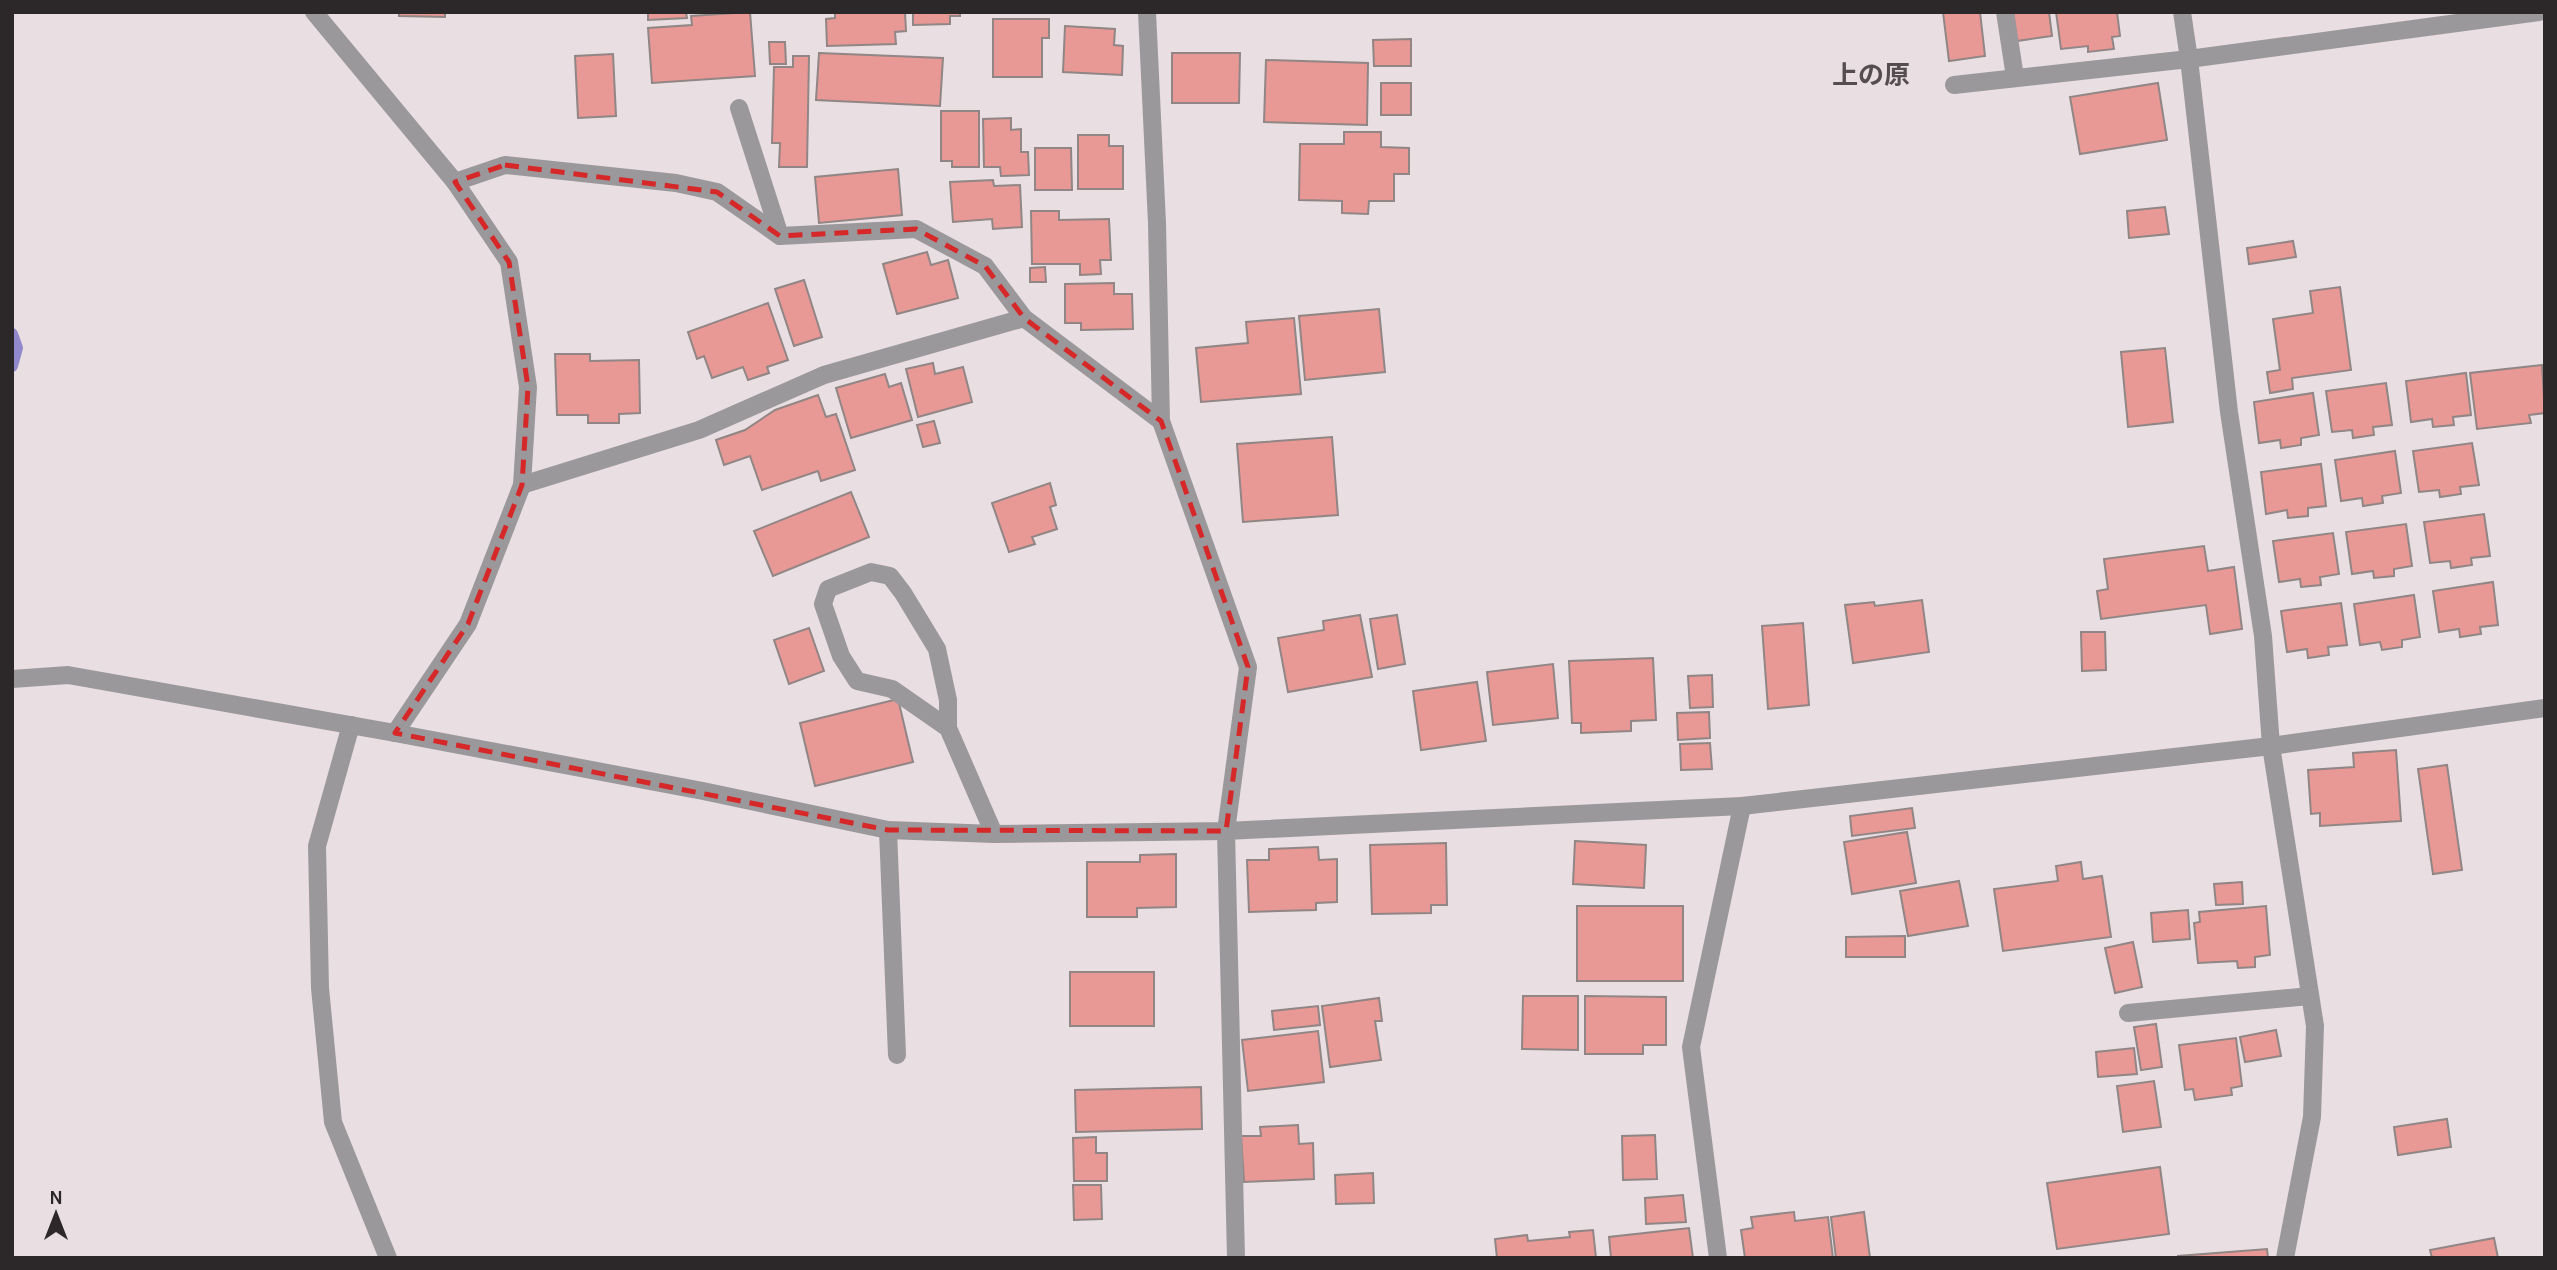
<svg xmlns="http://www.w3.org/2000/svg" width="2557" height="1270" viewBox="0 0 2557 1270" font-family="Karla,'Noto Sans JP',sans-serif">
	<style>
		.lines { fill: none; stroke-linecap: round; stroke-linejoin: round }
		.stream { stroke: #9189cb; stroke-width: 12 }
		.building { fill: #e89895; stroke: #918685; stroke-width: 2 }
		.service { stroke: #9a989b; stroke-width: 18 }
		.minor { stroke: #9a989b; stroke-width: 18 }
		.marked { fill: none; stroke: #d62828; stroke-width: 5; stroke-dasharray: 14 9; stroke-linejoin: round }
		.labels { text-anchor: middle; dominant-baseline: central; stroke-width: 6; stroke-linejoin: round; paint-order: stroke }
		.neighbourhood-label { font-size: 26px; font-weight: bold; fill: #564d51; stroke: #e9dee2 }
	</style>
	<rect width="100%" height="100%" fill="#e9dee2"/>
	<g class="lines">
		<path class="stream" d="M 12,334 L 17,348 L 12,366"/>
	</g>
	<g class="building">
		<path d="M 399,12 L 445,12 L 445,17 L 399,16 Z"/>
		<path d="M 648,12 L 686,12 L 687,18 L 648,20 Z"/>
		<path d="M 750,12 L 755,76 L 652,83 L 648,28 L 692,25 L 691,16 Z"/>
		<path d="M 835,12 L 905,12 L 906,31 L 895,32 L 896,44 L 827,46 L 826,19 L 835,18 Z"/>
		<path d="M 913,12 L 960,12 L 960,16 L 950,16 L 950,24 L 913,25 Z"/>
		<path d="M 1943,12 L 1980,12 L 1985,56 L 1949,61 Z"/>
		<path d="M 2013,12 L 2049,12 L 2052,36 L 2017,41 Z"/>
		<path d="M 2056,12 L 2117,12 L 2120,36 L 2112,37 L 2114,49 L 2088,52 L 2088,46 L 2061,49 Z"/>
		<path d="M 993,19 L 1049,19 L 1049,38 L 1042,38 L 1042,77 L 993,77 Z"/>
		<path d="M 1065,26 L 1115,29 L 1114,45 L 1123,46 L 1122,75 L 1063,72 Z"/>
		<path d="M 1411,39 L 1411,66 L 1374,66 L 1373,40 Z"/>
		<path d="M 769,42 L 785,42 L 786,64 L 770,64 Z"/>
		<path d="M 819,53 L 943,58 L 940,106 L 816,100 Z"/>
		<path d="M 1172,53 L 1240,53 L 1239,103 L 1172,103 Z"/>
		<path d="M 613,54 L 616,116 L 578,118 L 575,56 Z"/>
		<path d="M 793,56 L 809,56 L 807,167 L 779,167 L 780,143 L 772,143 L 774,67 L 793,67 Z"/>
		<path d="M 1266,60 L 1368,63 L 1367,125 L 1264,122 Z"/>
		<rect x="1381" y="83" width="30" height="32"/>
		<path d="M 2158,83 L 2167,140 L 2080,154 L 2070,97 Z"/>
		<path d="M 941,111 L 979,111 L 979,167 L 952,167 L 952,161 L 941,161 Z"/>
		<path d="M 1011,118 L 1011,130 L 1021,129 L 1021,152 L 1028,152 L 1029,175 L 1001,176 L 1000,167 L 984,167 L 983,119 Z"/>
		<path d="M 1344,132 L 1381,132 L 1381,147 L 1409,148 L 1409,174 L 1394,174 L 1394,201 L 1369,201 L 1368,214 L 1342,213 L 1342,201 L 1299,200 L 1300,144 L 1344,144 Z"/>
		<path d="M 1078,135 L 1109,135 L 1109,146 L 1123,146 L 1123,189 L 1078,189 Z"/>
		<path d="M 1035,148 L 1071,148 L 1072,190 L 1035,190 Z"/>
		<path d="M 898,169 L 902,215 L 819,223 L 815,177 Z"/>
		<path d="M 993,180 L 994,186 L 1020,185 L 1022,227 L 993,229 L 992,219 L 953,222 L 950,182 Z"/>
		<path d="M 2165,207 L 2169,234 L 2129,238 L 2127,211 Z"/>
		<path d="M 1031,211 L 1059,211 L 1059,220 L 1109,219 L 1111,260 L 1100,260 L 1101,274 L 1080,275 L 1080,264 L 1032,264 Z"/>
		<path d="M 2293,241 L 2296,257 L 2249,264 L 2247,248 Z"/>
		<path d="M 927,252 L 931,265 L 948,260 L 958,298 L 897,314 L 883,264 Z"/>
		<path d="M 1045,267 L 1046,282 L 1030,282 L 1030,268 Z"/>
		<path d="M 804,280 L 822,337 L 794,346 L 775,289 Z"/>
		<path d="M 1114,283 L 1114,294 L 1132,294 L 1133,329 L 1081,330 L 1081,323 L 1065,323 L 1065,284 Z"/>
		<path d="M 2340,287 L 2351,370 L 2292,378 L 2293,389 L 2270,393 L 2267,372 L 2280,370 L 2273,319 L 2313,313 L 2310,291 Z"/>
		<path d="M 768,303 L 788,360 L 767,367 L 769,373 L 748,380 L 743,367 L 712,378 L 704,356 L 697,359 L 688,332 Z"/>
		<path d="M 1379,309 L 1385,372 L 1305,380 L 1299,316 Z"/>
		<path d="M 1294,318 L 1301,394 L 1201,402 L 1196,348 L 1248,343 L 1246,322 Z"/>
		<path d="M 2165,348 L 2173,422 L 2128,427 L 2121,352 Z"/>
		<path d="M 555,354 L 590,354 L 590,361 L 639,360 L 640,413 L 619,414 L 619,423 L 588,423 L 588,415 L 557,415 Z"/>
		<path d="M 933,363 L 935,374 L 963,367 L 972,402 L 918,417 L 906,369 Z"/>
		<path d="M 2542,365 L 2545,413 L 2529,415 L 2531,423 L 2477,429 L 2470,373 Z"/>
		<path d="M 2466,373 L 2471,415 L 2453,417 L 2454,425 L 2433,427 L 2432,419 L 2411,422 L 2406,381 Z"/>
		<path d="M 885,374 L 889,387 L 901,383 L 912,420 L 851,438 L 836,388 Z"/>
		<path d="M 2386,383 L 2392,425 L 2373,427 L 2374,435 L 2353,438 L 2352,430 L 2332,432 L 2326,391 Z"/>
		<path d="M 2313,393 L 2319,435 L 2301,438 L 2301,445 L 2281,448 L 2280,440 L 2259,443 L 2254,402 Z"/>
		<path d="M 818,395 L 826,417 L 836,414 L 855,470 L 821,481 L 818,471 L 762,490 L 750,456 L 724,465 L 716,440 L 745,430 L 775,410 Z"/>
		<path d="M 934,421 L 940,443 L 923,447 L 917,425 Z"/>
		<path d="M 1332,437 L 1338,515 L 1243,522 L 1237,444 Z"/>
		<path d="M 2472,443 L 2479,485 L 2460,487 L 2461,494 L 2440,497 L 2439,490 L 2419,492 L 2413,451 Z"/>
		<path d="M 2395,451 L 2401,493 L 2382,496 L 2383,503 L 2363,506 L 2362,498 L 2341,501 L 2335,460 Z"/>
		<path d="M 2321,464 L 2326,506 L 2308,508 L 2308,516 L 2288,518 L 2287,510 L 2266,514 L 2261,472 Z"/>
		<path d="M 1050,483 L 1056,505 L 1050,507 L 1057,529 L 1032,537 L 1035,544 L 1009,552 L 992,503 Z"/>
		<path d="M 851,492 L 869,537 L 773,576 L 754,531 Z"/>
		<path d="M 2484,514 L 2490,556 L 2471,558 L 2472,565 L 2451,568 L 2450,561 L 2430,563 L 2424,522 Z"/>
		<path d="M 2406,524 L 2412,566 L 2394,569 L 2394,576 L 2374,578 L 2373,571 L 2352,574 L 2346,532 Z"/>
		<path d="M 2333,533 L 2339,574 L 2320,577 L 2321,585 L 2301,587 L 2300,579 L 2279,582 L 2273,541 Z"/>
		<path d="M 2204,546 L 2208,571 L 2234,567 L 2242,629 L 2210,634 L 2206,605 L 2101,619 L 2097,591 L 2108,589 L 2104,559 Z"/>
		<path d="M 2493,582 L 2498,625 L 2480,627 L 2481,634 L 2460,637 L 2459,629 L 2439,632 L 2433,591 Z"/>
		<path d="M 2414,595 L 2420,637 L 2402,640 L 2402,647 L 2382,650 L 2380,642 L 2360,645 L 2354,604 Z"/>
		<path d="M 1922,600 L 1929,652 L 1853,663 L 1845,605 L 1874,602 L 1875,606 Z"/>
		<path d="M 2341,603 L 2347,645 L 2328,647 L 2329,655 L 2308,658 L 2307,649 L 2287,652 L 2281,611 Z"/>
		<path d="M 1360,615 L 1372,677 L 1288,692 L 1278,638 L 1324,630 L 1323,621 Z"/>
		<path d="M 1397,615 L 1405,664 L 1378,669 L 1370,619 Z"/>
		<path d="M 1803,623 L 1809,705 L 1768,709 L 1762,626 Z"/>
		<path d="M 809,628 L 824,671 L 789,684 L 774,640 Z"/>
		<path d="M 2081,632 L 2105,632 L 2106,670 L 2082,671 Z"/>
		<path d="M 1653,658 L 1656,720 L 1631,721 L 1631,731 L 1581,733 L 1581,723 L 1572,723 L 1569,661 Z"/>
		<path d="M 1553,664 L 1558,718 L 1493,725 L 1487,672 Z"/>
		<path d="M 1712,675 L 1713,707 L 1690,708 L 1688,676 Z"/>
		<path d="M 1477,682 L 1486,741 L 1421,750 L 1413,691 Z"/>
		<path d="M 898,699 L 913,762 L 815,786 L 800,723 Z"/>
		<path d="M 1709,712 L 1710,738 L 1678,740 L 1677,713 Z"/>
		<path d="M 1710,743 L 1712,769 L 1681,770 L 1680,744 Z"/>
		<path d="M 2396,750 L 2401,821 L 2320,826 L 2320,813 L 2311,814 L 2308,770 L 2354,767 L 2353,753 Z"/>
		<path d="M 2447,765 L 2462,870 L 2433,874 L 2418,769 Z"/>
		<path d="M 1912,808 L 1915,828 L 1852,836 L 1850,816 Z"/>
		<path d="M 1907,832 L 1916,883 L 1852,894 L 1844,842 Z"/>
		<path d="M 1575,841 L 1646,845 L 1644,888 L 1573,884 Z"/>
		<path d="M 1446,843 L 1447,905 L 1431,905 L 1431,913 L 1372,914 L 1370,845 Z"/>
		<path d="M 1318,847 L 1319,860 L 1337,859 L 1337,902 L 1316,903 L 1316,910 L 1249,912 L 1247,860 L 1269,860 L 1269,849 Z"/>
		<path d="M 1176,854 L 1176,907 L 1137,908 L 1137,917 L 1087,917 L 1087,862 L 1140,862 L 1140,855 Z"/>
		<path d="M 2081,862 L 2083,879 L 2102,876 L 2111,937 L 2003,951 L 1994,889 L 2058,881 L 2056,866 Z"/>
		<path d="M 1959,881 L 1968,926 L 1908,936 L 1900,891 Z"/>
		<path d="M 2242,882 L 2243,904 L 2216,905 L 2214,884 Z"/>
		<rect x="1577" y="906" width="106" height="75"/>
		<path d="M 2266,906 L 2270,955 L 2255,957 L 2255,967 L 2238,968 L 2237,961 L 2198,963 L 2194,923 L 2200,922 L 2199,912 Z"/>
		<path d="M 2188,910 L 2190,939 L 2153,942 L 2151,913 Z"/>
		<path d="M 1905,936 L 1905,957 L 1846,957 L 1846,937 Z"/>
		<path d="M 2133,942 L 2142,987 L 2115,993 L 2105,948 Z"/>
		<rect x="1070" y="972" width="84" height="54"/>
		<path d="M 1523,996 L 1578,996 L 1578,1050 L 1522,1049 Z"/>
		<path d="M 1585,996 L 1666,997 L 1666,1045 L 1643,1045 L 1643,1054 L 1585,1054 Z"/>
		<path d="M 1379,998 L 1382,1021 L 1375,1021 L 1381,1060 L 1330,1067 L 1322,1006 Z"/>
		<path d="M 1318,1006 L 1320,1025 L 1274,1030 L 1272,1011 Z"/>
		<path d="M 2156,1024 L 2162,1067 L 2141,1070 L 2134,1027 Z"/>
		<path d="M 2276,1030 L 2281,1056 L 2245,1062 L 2240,1037 Z"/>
		<path d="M 1318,1031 L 1324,1082 L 1248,1091 L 1242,1040 Z"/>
		<path d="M 2236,1038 L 2242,1086 L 2231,1088 L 2232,1095 L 2195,1100 L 2193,1089 L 2185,1090 L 2179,1045 Z"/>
		<path d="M 2134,1048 L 2137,1074 L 2098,1077 L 2096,1052 Z"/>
		<path d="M 2154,1081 L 2161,1127 L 2123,1132 L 2117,1086 Z"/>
		<path d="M 1201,1087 L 1202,1129 L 1076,1132 L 1075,1090 Z"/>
		<path d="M 2447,1119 L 2451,1147 L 2398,1155 L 2394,1127 Z"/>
		<path d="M 1298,1125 L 1299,1144 L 1313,1143 L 1314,1179 L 1244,1182 L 1241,1136 L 1261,1136 L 1260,1127 Z"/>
		<path d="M 1655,1135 L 1657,1179 L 1623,1180 L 1622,1136 Z"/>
		<path d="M 1096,1137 L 1096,1153 L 1107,1153 L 1107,1181 L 1074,1181 L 1073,1138 Z"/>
		<path d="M 2160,1167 L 2169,1234 L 2057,1249 L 2047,1183 Z"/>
		<path d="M 1373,1173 L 1374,1203 L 1336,1204 L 1335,1175 Z"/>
		<path d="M 1073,1185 L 1101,1185 L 1102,1219 L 1074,1220 Z"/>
		<path d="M 1683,1195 L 1686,1222 L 1646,1224 L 1645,1198 Z"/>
		<path d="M 1794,1212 L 1795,1221 L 1828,1217 L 1833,1258 L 1745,1258 L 1741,1230 L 1753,1228 L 1751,1217 Z"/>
		<path d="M 1864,1212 L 1870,1258 L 1836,1258 L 1831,1217 Z"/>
		<path d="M 1689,1228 L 1693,1258 L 1611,1258 L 1609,1237 Z"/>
		<path d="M 1593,1230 L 1596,1258 L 1497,1258 L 1495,1239 L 1527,1235 L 1528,1241 L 1570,1237 L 1569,1232 Z"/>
		<path d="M 2494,1238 L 2498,1258 L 2432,1258 L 2430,1250 Z"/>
		<path d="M 2267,1249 L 2268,1258 L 2178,1258 L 2178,1256 Z"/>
	</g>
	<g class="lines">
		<g class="service">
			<path d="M 739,108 L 780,236"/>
			<path d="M 948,728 L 892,689 L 857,681 L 841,656 L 823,604 L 828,589 L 871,572 L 890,576 L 903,593 L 937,649 L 948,700 L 948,728 L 994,834"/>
			<path d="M 888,830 L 897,1055"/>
		</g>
		<g class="minor">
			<path d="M 314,12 L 455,182 L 509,262 L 528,387 L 522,485 L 468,624 L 395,733"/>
			<path d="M 1147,12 L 1157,223 L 1161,421 L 1248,667 L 1226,831 L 1236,1258"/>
			<path d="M 2005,12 L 2015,77"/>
			<path d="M 2182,12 L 2189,59 L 2229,412 L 2263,636 L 2271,746 L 2315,1026 L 2312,1117 L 2285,1258"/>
			<path d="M 1954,85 L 2189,59 L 2539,12"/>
			<path d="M 455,182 L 505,165 L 676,183 L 717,192 L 780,236 L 916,229 L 985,266 L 1024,318 L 1161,421"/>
			<path d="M 522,485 L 699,430 L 824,375 L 1024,318"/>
			<path d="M 12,679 L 68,675 L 395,733 L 703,791 L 888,830 L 994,834 L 1226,831 L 1742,806 L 2271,746 L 2545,708"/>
			<path d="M 351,725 L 317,846 L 320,988 L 333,1122 L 388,1258"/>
			<path d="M 2128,1013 L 2310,996"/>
			<path d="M 1718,1258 L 1691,1047 L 1742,806"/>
		</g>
	</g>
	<path class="marked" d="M 505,165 L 717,192 L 780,236 L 916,229 L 985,266 L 1024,318 L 1161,421 L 1248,667 L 1226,831 L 888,830 L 395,733 L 468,624 L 522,485 L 528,387 L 509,262 L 455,182 Z"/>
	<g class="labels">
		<g class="neighbourhood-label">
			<text x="1871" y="75">上の原</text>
		</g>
	</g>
	<rect width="2557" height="1270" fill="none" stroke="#2c282a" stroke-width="28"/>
	<g transform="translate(56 1214)" stroke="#e9dee2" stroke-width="5" paint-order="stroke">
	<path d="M0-5L12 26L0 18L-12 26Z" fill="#2c282a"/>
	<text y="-10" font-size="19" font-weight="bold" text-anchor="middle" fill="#2c282a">N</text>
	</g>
</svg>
